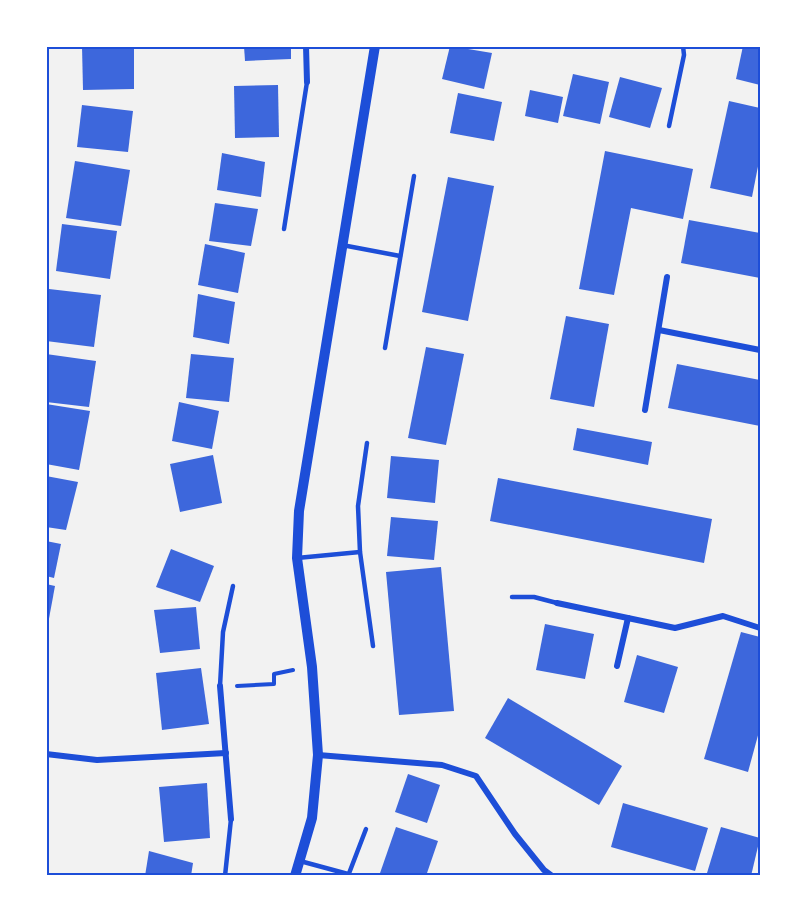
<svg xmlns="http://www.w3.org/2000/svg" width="807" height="922" viewBox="0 0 807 922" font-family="'Zilla Slab',serif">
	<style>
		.building { fill: #3d67dc }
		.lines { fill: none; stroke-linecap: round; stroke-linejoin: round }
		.path { stroke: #1d4ed8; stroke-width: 4 }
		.service { stroke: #1d4ed8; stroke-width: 4.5 }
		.minor { stroke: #1d4ed8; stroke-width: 6 }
		.tertiary { stroke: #1d4ed8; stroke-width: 10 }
		.neatline { fill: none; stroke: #1d4ed8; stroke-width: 2 }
	</style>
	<rect width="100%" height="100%" fill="#f2f2f2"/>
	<g class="building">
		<path d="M 82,46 L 134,46 L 134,89 L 83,90 Z"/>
		<path d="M 244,46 L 291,46 L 291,59 L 245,61 Z"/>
		<path d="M 450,46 L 492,53 L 484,89 L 442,79 Z"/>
		<path d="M 743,46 L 760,46 L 760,85 L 736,79 Z"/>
		<path d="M 573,74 L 609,82 L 600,124 L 563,116 Z"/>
		<path d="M 620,77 L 662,88 L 650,128 L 609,117 Z"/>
		<path d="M 278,85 L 279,137 L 235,138 L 234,86 Z"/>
		<path d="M 530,90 L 563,97 L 558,123 L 525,116 Z"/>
		<path d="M 458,93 L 502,102 L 494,141 L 450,133 Z"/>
		<path d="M 729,101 L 760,108 L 760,156 L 752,197 L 710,188 Z"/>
		<path d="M 82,105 L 133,111 L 128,152 L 77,147 Z"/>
		<path d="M 605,151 L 693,169 L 683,219 L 631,208 L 614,295 L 579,289 Z"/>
		<path d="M 222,153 L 265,162 L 261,197 L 217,190 Z"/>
		<path d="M 75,161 L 130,170 L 121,226 L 66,218 Z"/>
		<path d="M 448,177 L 494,186 L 468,321 L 422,312 Z"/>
		<path d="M 215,203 L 258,209 L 251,246 L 209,241 Z"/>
		<path d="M 689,220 L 760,233 L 760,278 L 681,263 Z"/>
		<path d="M 62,224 L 117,231 L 110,279 L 56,271 Z"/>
		<path d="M 205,244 L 245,253 L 238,293 L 198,285 Z"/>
		<path d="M 49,289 L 101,295 L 94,347 L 46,341 Z"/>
		<path d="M 198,294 L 235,302 L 229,344 L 193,337 Z"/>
		<path d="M 566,316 L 609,324 L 594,407 L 550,399 Z"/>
		<path d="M 426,347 L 464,354 L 446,445 L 408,438 Z"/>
		<path d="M 46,354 L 96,361 L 89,407 L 46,402 Z"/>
		<path d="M 191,354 L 234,358 L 229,402 L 186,398 Z"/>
		<path d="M 677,364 L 760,380 L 760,426 L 668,408 Z"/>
		<path d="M 179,402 L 219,411 L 212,449 L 172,441 Z"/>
		<path d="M 46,404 L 90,411 L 79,470 L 46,464 Z"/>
		<path d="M 577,428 L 652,442 L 648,465 L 573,450 Z"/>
		<path d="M 213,455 L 222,503 L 180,512 L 170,464 Z"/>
		<path d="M 391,456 L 439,460 L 435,503 L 387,498 Z"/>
		<path d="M 46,476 L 78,482 L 66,530 L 46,527 Z"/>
		<path d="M 498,478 L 712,519 L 704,563 L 490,521 Z"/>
		<path d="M 391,517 L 438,521 L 434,560 L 387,556 Z"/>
		<path d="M 46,541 L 61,544 L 54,578 L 46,576 Z"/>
		<path d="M 171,549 L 214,566 L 200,602 L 156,587 Z"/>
		<path d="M 441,567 L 454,711 L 399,715 L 386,572 Z"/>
		<path d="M 46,584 L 55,586 L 48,624 L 46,624 Z"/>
		<path d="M 196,607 L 200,649 L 160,653 L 154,610 Z"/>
		<path d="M 545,624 L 594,634 L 585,679 L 536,670 Z"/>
		<path d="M 741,632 L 760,637 L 760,728 L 748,772 L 704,759 Z"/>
		<path d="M 637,655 L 678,667 L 664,713 L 624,702 Z"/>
		<path d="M 201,668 L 209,724 L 162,730 L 156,673 Z"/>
		<path d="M 508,698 L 622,766 L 599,805 L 485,738 Z"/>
		<path d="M 408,774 L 440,785 L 427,823 L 395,812 Z"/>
		<path d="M 207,783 L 210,838 L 164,842 L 159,787 Z"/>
		<path d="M 623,803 L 708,828 L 695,871 L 611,847 Z"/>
		<path d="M 396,827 L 438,841 L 426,876 L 379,876 Z"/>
		<path d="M 721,827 L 760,838 L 751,876 L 717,876 L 707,873 Z"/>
		<path d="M 149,851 L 193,863 L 191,876 L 145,876 Z"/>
	</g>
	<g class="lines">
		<path class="path" d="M 237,686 L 274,684 L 274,674 L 293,670"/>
		<g class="service">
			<path d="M 669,126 L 684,55 L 683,46"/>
			<path d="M 284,229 L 307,82"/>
			<path d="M 342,245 L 400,256"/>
			<path d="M 385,348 L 414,176"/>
			<path d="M 367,443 L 358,506 L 360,552 L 373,646"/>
			<path d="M 297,558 L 360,552"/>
			<path d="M 512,597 L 534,597 L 557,603"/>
			<path d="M 220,686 L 223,632 L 233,586"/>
			<path d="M 300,861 L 348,874"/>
			<path d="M 225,876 L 231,819"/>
			<path d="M 348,876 L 366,829"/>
		</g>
		<g class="minor">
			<path d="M 306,46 L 307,82"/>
			<path d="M 659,330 L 760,350"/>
			<path d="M 645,410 L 667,277"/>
			<path d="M 557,603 L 675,628 L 723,616 L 760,628"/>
			<path d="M 617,666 L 628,618"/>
			<path d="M 220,686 L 231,819"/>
			<path d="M 46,754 L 97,760 L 226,753"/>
			<path d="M 318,755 L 442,765 L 476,776 L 515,834 L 544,870 L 552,876"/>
		</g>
		<path class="tertiary" d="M 295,876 L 312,818 L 318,755 L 312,667 L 297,558 L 299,511 L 375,46"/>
	</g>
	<rect width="807" height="922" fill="none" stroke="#ffffff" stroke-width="96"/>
	<rect x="48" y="48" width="711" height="826" class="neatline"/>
</svg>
